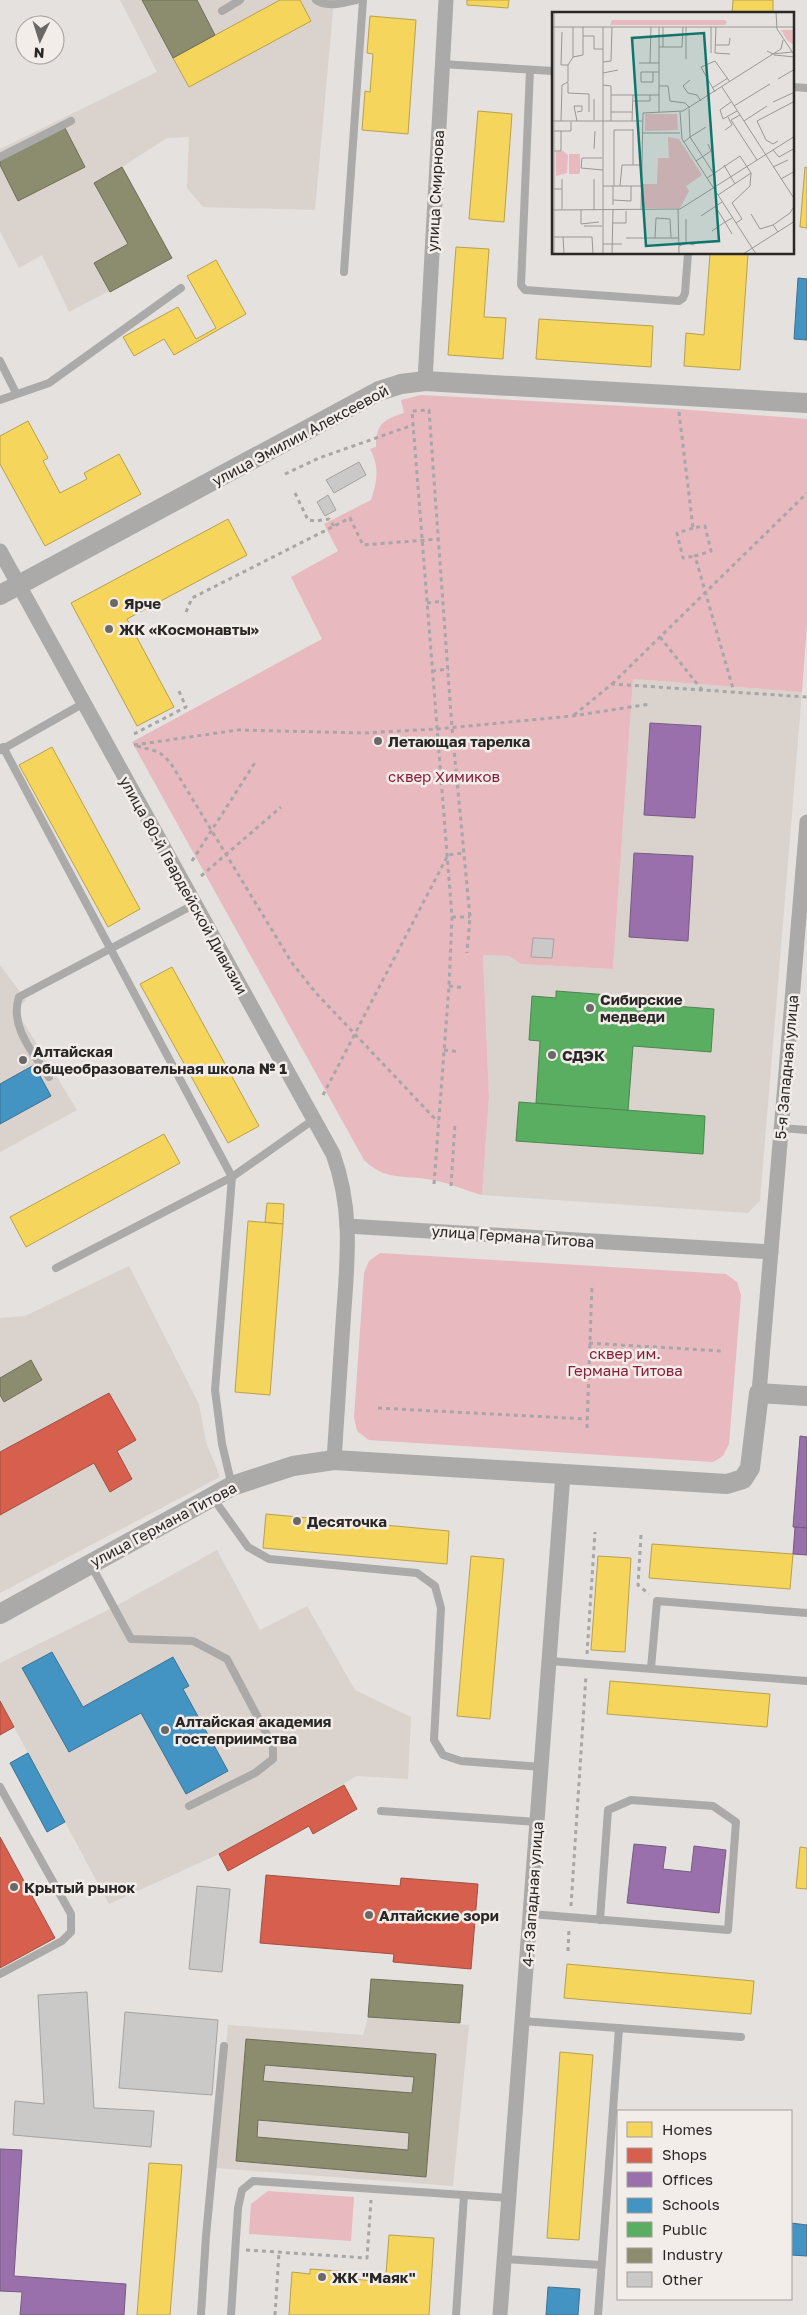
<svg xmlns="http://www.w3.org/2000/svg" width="807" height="2315" viewBox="0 0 807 2315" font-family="'Golos Text',sans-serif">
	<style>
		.built { fill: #dad2cc }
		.green { fill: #e8b9bf }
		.homes { fill: #f6d55c; stroke: #b9a14c }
		.shops { fill: #d6604d; stroke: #a24f42 }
		.offices { fill: #9970ab; stroke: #785a83 }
		.schools { fill: #4393c3; stroke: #3c7394 }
		.public { fill: #5aae61; stroke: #4c8650 }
		.industry { fill: #8c8c6e; stroke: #6f6e59; fill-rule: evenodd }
		.building { fill: #cbc9c7; stroke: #a5a3a1 }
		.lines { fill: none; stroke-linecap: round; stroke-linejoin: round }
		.path { stroke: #a8a7a7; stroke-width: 3; stroke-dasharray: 4 4; stroke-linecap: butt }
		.service { stroke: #abaaa8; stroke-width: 8 }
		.minor { stroke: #abaaa8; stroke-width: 15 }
		.tertiary { stroke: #abaaa8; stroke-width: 20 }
		.poi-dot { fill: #6b6967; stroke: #f3ede9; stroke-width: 2 }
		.labels { text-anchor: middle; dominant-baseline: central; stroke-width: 5; stroke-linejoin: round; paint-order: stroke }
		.street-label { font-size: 15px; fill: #2a2827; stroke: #f3ede9 }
		.poi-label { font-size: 15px; font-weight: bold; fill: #2a2827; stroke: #f3ede9; text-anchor: start }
		.park-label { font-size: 15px; fill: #881d3a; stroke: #f3ede9 }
		.inset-road { fill: none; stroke: #9a9795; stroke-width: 1 }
		.view { fill: #0f766e; fill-opacity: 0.15; stroke: #0f766e; stroke-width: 2.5 }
		.inset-edge { fill: none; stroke: #2a2827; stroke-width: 2.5 }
	</style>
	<rect width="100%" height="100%" fill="#e4e1de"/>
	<g class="built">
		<path d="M 120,0 L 334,0 L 315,210 L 203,207 L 187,188 L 189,137 L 167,138 L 122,167 L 172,258 L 69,312 L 42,255 L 19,268 L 0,231 L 0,149 L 157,72 Z"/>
		<path d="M 633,679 L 802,692 L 760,1201 L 748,1213 L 482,1195 L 489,1097 L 483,955 L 509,956 L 521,964 L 613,969 Z"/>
		<path d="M 0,965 L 26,1000 L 16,1010 L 77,1110 L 0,1152 Z"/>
		<path d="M 129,1266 L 199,1404 L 206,1442 L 220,1477 L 0,1593 L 0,1318 L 25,1316 Z"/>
		<path d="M 217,1550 L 260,1630 L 307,1606 L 355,1690 L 411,1717 L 408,1779 L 357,1776 L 219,1854 L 109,1904 L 0,1701 L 0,1663 L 114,1607 Z"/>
		<path d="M 368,2017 L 469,2025 L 453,2186 L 216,2168 L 228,2025 L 363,2035 Z"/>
	</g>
	<g class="green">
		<path d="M 421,395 L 679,409 L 807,419 L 807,624 L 802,692 L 633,679 L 613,969 L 521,964 L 509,956 L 483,955 L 489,1097 L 482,1195 C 464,1190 445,1181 426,1179 C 399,1175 385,1180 364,1160 L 132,742 L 322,639 L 291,577 L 338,551 L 324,524 L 371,500 C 377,481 380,467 370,449 L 376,447 C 376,424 383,420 404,413 L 401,400 Z"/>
		<path d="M 380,1253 L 726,1274 L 737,1282 L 741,1295 L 729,1444 L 723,1456 L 713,1462 L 369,1440 L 357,1431 L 354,1417 L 364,1273 L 369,1261 Z"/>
		<path d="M 268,2191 L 354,2197 L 351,2241 L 249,2234 L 251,2204 Z"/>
	</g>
	<g class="homes">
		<path d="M 280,0 L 300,0 L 311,21 L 189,87 L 173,58 Z"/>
		<path d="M 467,0 L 509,0 L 508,8 L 467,5 Z"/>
		<path d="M 733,0 L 773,0 L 773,14 L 732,14 Z"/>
		<path d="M 370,16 L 416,20 L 408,134 L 362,130 L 365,91 L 370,92 L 373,54 L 367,53 Z"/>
		<path d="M 478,111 L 512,114 L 504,222 L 469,219 Z"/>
		<path d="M 805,167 L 807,168 L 807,228 L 800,227 Z"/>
		<path d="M 456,247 L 489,249 L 484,317 L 506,318 L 503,359 L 448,355 Z"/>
		<path d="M 710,254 L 748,254 L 740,370 L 684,366 L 686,333 L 704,335 Z"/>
		<path d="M 216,260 L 246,314 L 174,355 L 164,339 L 134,356 L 123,337 L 178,307 L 196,339 L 216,328 L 187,276 Z"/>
		<path d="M 539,319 L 653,326 L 651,367 L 536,359 Z"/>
		<path d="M 28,421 L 48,458 L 43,461 L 60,493 L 87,479 L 84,473 L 119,454 L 141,494 L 45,546 L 0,464 L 0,436 Z"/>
		<path d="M 228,519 L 247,555 L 127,619 L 174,707 L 137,726 L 71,603 Z"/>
		<path d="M 52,747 L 140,909 L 108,927 L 19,765 Z"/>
		<path d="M 172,967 L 259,1126 L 228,1143 L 140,984 Z"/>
		<path d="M 164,1134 L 180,1163 L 26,1247 L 10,1217 Z"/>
		<path d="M 267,1203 L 284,1204 L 283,1224 L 265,1222 Z"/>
		<path d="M 248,1221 L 283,1224 L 270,1395 L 235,1392 Z"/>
		<path d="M 266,1514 L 449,1531 L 447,1564 L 263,1548 Z"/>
		<path d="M 652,1544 L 793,1554 L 790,1589 L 649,1578 Z"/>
		<path d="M 471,1556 L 504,1559 L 490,1719 L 457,1716 Z"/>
		<path d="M 598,1556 L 631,1558 L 625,1652 L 591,1650 Z"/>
		<path d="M 610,1681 L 770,1694 L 767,1727 L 607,1714 Z"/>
		<path d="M 800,1847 L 807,1848 L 807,1889 L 796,1888 Z"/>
		<path d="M 567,1964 L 754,1981 L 751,2014 L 564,1998 Z"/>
		<path d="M 560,2052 L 593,2055 L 579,2240 L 547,2238 Z"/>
		<path d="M 149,2163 L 182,2165 L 170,2315 L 137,2315 Z"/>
		<path d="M 389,2235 L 434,2238 L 429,2315 L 289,2315 L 292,2272 L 310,2274 L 310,2269 L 352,2272 L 352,2279 L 390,2282 L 390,2274 L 386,2274 Z"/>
	</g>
	<g class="shops">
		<path d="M 109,1393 L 136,1440 L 117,1451 L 132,1479 L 110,1492 L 94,1463 L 0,1515 L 0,1452 Z"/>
		<path d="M 0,1701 L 14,1727 L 0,1735 Z"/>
		<path d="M 344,1785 L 357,1809 L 313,1834 L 309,1826 L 228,1871 L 219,1854 Z"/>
		<path d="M 0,1837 L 55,1938 L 0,1968 Z"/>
		<path d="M 266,1875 L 400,1886 L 401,1878 L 478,1884 L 471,1969 L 393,1962 L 394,1954 L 260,1943 Z"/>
	</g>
	<g class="offices">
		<path d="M 650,723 L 701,726 L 695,818 L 644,815 Z"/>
		<path d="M 634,853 L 693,856 L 688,941 L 629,937 Z"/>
		<path d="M 800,1436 L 807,1437 L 807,1528 L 793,1527 Z"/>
		<path d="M 795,1527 L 807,1528 L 807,1555 L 793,1554 Z"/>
		<path d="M 634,1844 L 666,1847 L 663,1869 L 691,1872 L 694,1846 L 726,1850 L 719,1913 L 627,1903 Z"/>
		<path d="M 0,2149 L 22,2150 L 14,2276 L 126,2284 L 124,2315 L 20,2315 L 22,2292 L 0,2291 Z"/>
	</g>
	<g class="schools">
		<path d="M 798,278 L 807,279 L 807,340 L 794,339 Z"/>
		<path d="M 34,1065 L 51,1096 L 0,1124 L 0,1084 Z"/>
		<path d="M 52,1652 L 83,1707 L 173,1657 L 189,1686 L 183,1689 L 228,1771 L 186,1794 L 141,1713 L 69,1752 L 22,1668 Z"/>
		<path d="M 28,1753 L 65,1822 L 47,1832 L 10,1763 Z"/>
		<path d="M 791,2223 L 807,2225 L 807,2256 L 791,2255 Z"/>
		<path d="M 548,2287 L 580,2289 L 578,2315 L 546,2315 Z"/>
	</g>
	<g class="public">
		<path d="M 556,991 L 609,995 L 608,1001 L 714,1009 L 711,1052 L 633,1046 L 628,1111 L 536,1103 L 540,1041 L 529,1040 L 532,996 L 556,998 Z"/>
		<path d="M 519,1102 L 705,1116 L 703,1154 L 516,1141 Z"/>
	</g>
	<g class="industry">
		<path d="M 142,0 L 197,0 L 215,35 L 173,58 Z"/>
		<path d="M 65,128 L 85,167 L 18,201 L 0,165 L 0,160 Z"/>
		<path d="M 122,167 L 172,258 L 110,292 L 94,263 L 128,244 L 94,183 Z"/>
		<path d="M 31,1360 L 42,1380 L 4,1402 L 0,1395 L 0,1378 Z"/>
		<path d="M 371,1979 L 463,1985 L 460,2023 L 368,2017 Z"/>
		<path d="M 246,2039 L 436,2054 L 426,2177 L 236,2161 ZM 265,2065 L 414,2077 L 412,2093 L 263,2081 ZM 258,2120 L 409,2133 L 408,2150 L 257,2137 Z"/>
	</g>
	<g class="building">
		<path d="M 359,462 L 366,475 L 334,493 L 326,480 Z"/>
		<path d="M 328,495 L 336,510 L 325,516 L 317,502 Z"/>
		<path d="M 533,938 L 554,939 L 552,958 L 531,957 Z"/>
		<path d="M 197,1886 L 230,1889 L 222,1972 L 189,1969 Z"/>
		<path d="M 87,1992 L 94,2108 L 154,2111 L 151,2147 L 13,2135 L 15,2101 L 44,2104 L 38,1995 Z"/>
		<path d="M 125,2012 L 218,2020 L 212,2095 L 119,2088 Z"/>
	</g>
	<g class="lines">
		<g class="path">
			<path d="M 679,412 L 693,528 L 705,526 L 711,551 L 695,556 L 734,692"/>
			<path d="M 285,474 L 319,458 L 413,425"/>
			<path d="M 295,493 L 308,520 L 316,521 L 329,519 L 334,526"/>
			<path d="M 693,528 L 677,533 L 683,558 L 695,556"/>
			<path d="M 427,603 L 443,601"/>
			<path d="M 186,612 L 192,598 L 350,518 L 363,545 L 439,539"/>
			<path d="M 660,637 L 702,690"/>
			<path d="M 432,671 L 449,669"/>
			<path d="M 612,684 L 807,493"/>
			<path d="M 574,715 L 612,684 L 807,697"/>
			<path d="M 134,734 L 186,707 L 178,689"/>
			<path d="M 134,745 L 238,730 L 363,733 L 437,729 L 572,716 L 650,704"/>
			<path d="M 137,746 L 159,752 L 170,762 L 292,963 L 316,993 L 438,1122"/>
			<path d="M 192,861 L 256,761"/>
			<path d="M 201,876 L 281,807"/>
			<path d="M 452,917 L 470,917"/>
			<path d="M 449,986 L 464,988"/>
			<path d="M 444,1050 L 459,1052"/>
			<path d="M 323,1095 L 448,855 L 464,853"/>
			<path d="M 434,1184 L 449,986 L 452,917 L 412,411 L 429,410 L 452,728 L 470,917 L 467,953"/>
			<path d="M 451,1186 L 455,1123"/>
			<path d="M 589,1343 L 721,1351"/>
			<path d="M 378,1408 L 587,1419"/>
			<path d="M 587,1428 L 592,1284"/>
			<path d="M 641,1535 L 638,1585 L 649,1594"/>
			<path d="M 587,1654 L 595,1532"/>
			<path d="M 571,1906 L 586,1675"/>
			<path d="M 568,1951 L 569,1929"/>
			<path d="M 246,2250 L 367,2258 L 371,2200"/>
			<path d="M 275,2315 L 279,2252"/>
		</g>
		<g class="service">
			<path d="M 316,0 C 326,8 344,3 356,0"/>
			<path d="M 222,11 L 240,0"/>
			<path d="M 442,64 L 553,71"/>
			<path d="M 530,70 L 521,285 L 525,290 L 679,301 L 683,298 L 685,293 L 688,254"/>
			<path d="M 793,87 L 807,88"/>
			<path d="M 0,157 L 71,121"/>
			<path d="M 344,272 L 363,0"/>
			<path d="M 0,361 L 16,393"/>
			<path d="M 0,400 L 49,383 L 181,288"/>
			<path d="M 3,747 L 232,1177 L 56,1268"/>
			<path d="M 1,750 L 84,703"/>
			<path d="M 49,1077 C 34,1054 9,1027 19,997 L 195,904"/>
			<path d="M 781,1128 L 807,1130"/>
			<path d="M 232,1486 L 222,1444 L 215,1390 L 232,1177 L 313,1120"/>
			<path d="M 213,1498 L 248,1547 L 269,1559 L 417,1573 L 435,1586 L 441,1608 L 434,1740 L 443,1755 L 461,1761 L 542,1767"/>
			<path d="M 91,1565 L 131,1639 L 193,1641 L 227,1659 L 273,1746 L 273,1759 L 255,1773 L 189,1806"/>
			<path d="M 550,1661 L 807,1681"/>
			<path d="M 651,1668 L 657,1601 L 807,1613"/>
			<path d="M 0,1787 L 71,1914 L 71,1932 L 62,1941 L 0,1974"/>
			<path d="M 381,1811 L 538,1822"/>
			<path d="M 531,1914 L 728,1930 L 736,1822 L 713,1806 L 631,1800 L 608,1810 L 600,1920"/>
			<path d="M 522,2021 L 741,2037"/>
			<path d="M 504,2259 L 601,2265"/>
			<path d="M 201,2315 L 206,2236 L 224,2046"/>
			<path d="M 231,2315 L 238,2208 L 242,2190 L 253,2181 L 509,2198"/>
			<path d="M 456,2315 L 464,2195"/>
			<path d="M 598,2315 L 619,2028"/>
		</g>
		<g class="minor">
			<path d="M 425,381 L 446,0"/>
			<path d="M 0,551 L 333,1154 C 354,1211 347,1264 343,1323 C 340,1369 337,1414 334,1460"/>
			<path d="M 347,1226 L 771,1252"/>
			<path d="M 759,1393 L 807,822"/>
			<path d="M 500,2315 L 563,1474"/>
		</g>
		<g class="tertiary">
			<path d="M 0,595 L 379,391 L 401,384 L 425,381 L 807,403"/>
			<path d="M 0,1614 L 232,1486 L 293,1466 L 334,1460 L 727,1484 L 743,1479 L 750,1468 L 759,1393 L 807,1396"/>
		</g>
	</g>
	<g class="poi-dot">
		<circle cx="114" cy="603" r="5"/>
		<circle cx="109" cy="629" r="5"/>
		<circle cx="378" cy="741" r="5"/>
		<circle cx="590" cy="1008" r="5"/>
		<circle cx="552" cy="1055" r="5"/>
		<circle cx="23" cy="1060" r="5"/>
		<circle cx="297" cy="1521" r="5"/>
		<circle cx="165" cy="1730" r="5"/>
		<circle cx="14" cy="1887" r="5"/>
		<circle cx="369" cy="1915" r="5"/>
		<circle cx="322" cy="2277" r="5"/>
	</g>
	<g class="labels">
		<g class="street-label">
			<text transform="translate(435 191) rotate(-87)">улица Смирнова</text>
			<text transform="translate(300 435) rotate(-28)">улица Эмилии Алексеевой</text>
			<text transform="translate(184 885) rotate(61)">улица 80-й Гвардейской Дивизии</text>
			<text transform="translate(786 1067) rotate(-85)">5-я Западная улица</text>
			<text transform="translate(513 1236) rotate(4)">улица Германа Титова</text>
			<text transform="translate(163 1524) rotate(-28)">улица Германа Титова</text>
			<text transform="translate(532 1894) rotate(-86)">4-я Западная улица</text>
		</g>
		<g class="poi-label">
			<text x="124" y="603">Ярче</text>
			<text x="119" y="629">ЖК «Космонавты»</text>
			<text x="388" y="741">Летающая тарелка</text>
			<text x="600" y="999">Сибирские<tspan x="600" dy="17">медведи</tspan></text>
			<text x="33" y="1051">Алтайская<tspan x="33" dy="17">общеобразовательная школа № 1</tspan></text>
			<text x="562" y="1055">СДЭК</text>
			<text x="307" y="1521">Десяточка</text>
			<text x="175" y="1721">Алтайская академия<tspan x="175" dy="17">гостеприимства</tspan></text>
			<text x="24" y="1887">Крытый рынок</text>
			<text x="379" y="1915">Алтайские зори</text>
			<text x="332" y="2277">ЖК "Маяк"</text>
		</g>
		<g class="park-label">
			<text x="444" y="776">сквер Химиков</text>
			<text x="625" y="1353">сквер им.<tspan x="625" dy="17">Германа Титова</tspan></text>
		</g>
	</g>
	<g transform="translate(552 12)">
		<rect width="242" height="242" fill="#e4e1de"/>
		<path d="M 60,8 L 173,8 L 175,10 L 173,13 L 58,13 ZM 229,18 L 242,18 L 242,33 L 235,28 ZM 93,102 L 125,102 L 126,118 L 93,119 ZM 116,125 L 127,127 L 150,163 L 134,174 L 137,179 L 128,196 L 91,196 L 90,172 L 105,172 L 106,146 L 117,146 ZM 11,139 L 16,143 L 15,161 L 4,164 L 4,140 ZM 17,142 L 28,142 L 28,162 L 17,162 Z" fill="#e8b9bf"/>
		<path class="inset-road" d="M 224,0 L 225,17 L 243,44M 0,15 L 243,15M 31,15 L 31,24 L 42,24 L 42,37 L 51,37M 111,15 L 111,35M 159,15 L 159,41M 164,15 L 163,41 L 178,42M 164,33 L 177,33 L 178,26M 107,35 L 130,35 L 131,15M 215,39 L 221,42 L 229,37 L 231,28M 222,43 L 243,45M 21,45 L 31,43 L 31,24M 134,47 L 134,15M 51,50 L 59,49 L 60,15M 87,51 L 107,51M 98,51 L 99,15M 16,53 L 21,45 L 21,15M 101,60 L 101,70 L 89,70 L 89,60 L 107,60M 51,61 L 66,58M 226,67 L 243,57M 138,68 L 131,74 L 136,81 L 145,83 L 149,89M 16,71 L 16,81 L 37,82 L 37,100M 51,73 L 59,74 L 59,83 L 107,83M 107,74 L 116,74 L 118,89 L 133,91 L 138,96M 170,75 L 243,188M 160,76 L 176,66M 163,80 L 149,55 L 163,49 L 178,70M 81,89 L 98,89 L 98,83M 179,90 L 168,98 L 171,107 L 185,99M 221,90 L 243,80M 182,94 L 218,72M 59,100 L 80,100M 107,100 L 107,15M 128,100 L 130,127 L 204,242M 188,103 L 179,108 L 205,148M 42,108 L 42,87M 0,109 L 90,109M 9,109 L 10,73 L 16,70 L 16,53 L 9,53 L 10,20M 25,109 L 22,94 L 30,94 L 30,99 L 25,100M 59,109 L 59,83M 80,109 L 81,83M 192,109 L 215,94M 154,115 L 138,125 L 162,162M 81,117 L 81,153M 173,118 L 180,113 L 176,105M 2,119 L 19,119 L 19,110M 90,121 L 128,121M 226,129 L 221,132 L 214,128 L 205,109 L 243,89M 132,130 L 138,125 L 137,97M 42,137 L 43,119M 221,138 L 227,145 L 243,136M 2,139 L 9,139 L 9,119M 50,146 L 30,146 L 29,156 L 51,158M 144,149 L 159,139 L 156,132M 172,153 L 183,172M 221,155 L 236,148M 155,166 L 188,144 L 199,161 L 198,174 L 180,191 L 190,207 L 184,211M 42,167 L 42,198M 229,167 L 243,159M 51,174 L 89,174M 61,174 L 61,193M 62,174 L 62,118 L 81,118M 68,174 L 70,153 L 89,153M 2,177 L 10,177 L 10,167M 10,177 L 10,198M 166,183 L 199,161M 61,188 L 79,189 L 79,174M 163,194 L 173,210 L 180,206M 126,197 L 127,242M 0,198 L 128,197 L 243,124M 29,198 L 29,212 L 47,210M 89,198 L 91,101 L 131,99 L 221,42 L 240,40M 199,202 L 208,217 L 221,213M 149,204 L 170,190M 134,207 L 134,231M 61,211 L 74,211 L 74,199M 32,214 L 50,214M 160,219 L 173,210 L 180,222M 226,220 L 221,213 L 238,201 L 243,193M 2,225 L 40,225 L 41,242M 11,225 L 12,242M 74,226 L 127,226M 103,226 L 104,206 L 118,207 L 119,226M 51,232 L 70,232M 127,234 L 136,231 L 141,233 L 147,229M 2,242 L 2,0M 51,242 L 51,15M 60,242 L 61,198M 191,242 L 243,209"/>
		<path class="view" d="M 152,21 L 167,229 L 94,234 L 80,26 Z"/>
		<rect width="242" height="242" class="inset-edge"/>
	</g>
	<rect x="617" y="2110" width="175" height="190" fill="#f3ede9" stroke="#a39e9b"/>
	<rect x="627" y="2122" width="25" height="15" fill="#f6d55c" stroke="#a39e9b"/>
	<text x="662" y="2135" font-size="15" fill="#2a2827">Homes</text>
	<rect x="627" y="2148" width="25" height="15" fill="#d6604d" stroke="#a39e9b"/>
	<text x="662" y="2160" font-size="15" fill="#2a2827">Shops</text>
	<rect x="627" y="2172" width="25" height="15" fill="#9970ab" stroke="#a39e9b"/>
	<text x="662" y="2185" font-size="15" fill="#2a2827">Offices</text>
	<rect x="627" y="2198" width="25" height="15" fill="#4393c3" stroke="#a39e9b"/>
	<text x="662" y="2210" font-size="15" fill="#2a2827">Schools</text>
	<rect x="627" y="2222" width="25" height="15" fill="#5aae61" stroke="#a39e9b"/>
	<text x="662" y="2235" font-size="15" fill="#2a2827">Public</text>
	<rect x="627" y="2248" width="25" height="15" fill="#8c8c6e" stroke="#a39e9b"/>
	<text x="662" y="2260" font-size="15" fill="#2a2827">Industry</text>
	<rect x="627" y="2272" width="25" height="15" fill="#cbc9c7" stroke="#a39e9b"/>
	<text x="662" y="2285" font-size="15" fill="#2a2827">Other</text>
	<g transform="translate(40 40) rotate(184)"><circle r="24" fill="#f3ede9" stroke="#a39e9b"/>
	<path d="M0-4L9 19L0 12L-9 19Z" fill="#6b6967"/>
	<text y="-8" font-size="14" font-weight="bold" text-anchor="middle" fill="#2a2827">N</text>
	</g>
</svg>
